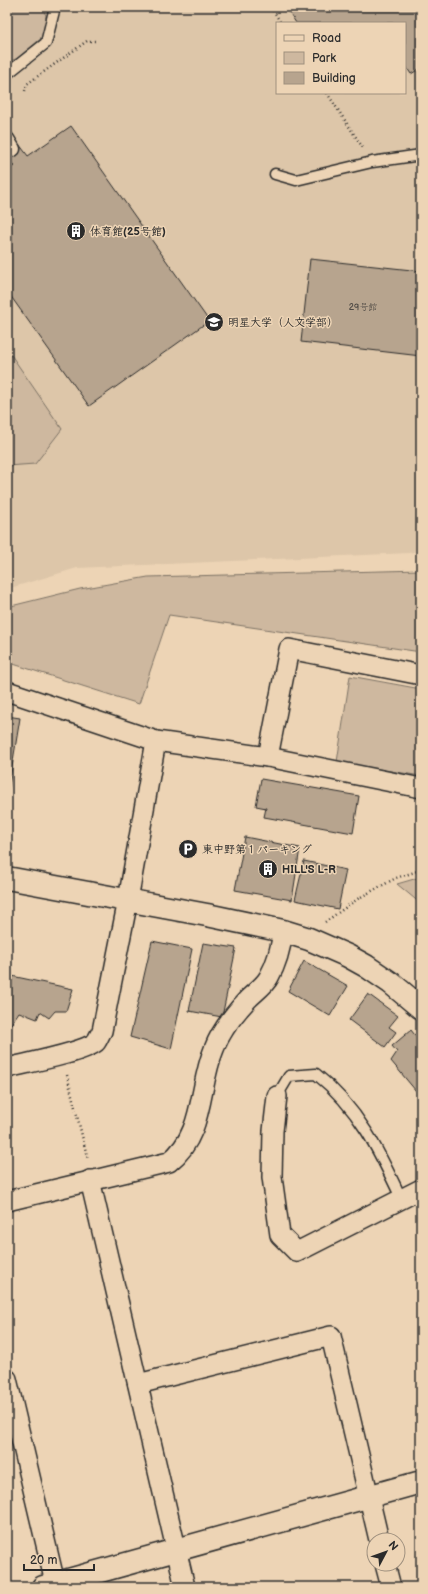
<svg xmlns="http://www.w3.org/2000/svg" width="428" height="1594" viewBox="0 0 428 1594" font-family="'Balsamiq Sans','Klee One',sans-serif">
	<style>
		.built { fill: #ddc6a9; fill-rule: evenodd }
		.green { fill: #ceb89f; stroke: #7c7265 }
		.building { fill: #b7a48e; stroke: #2b2b2b }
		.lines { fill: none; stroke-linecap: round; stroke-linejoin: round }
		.service-casing { stroke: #2b2b2b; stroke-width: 13 }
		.pedestrian-casing { stroke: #2b2b2b; stroke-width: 17 }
		.minor-casing { stroke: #2b2b2b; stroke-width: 22 }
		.tertiary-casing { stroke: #2b2b2b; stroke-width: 25 }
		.path { stroke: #2b2b2b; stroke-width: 2.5; stroke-dasharray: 1 3; stroke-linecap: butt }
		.service { stroke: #edd4b5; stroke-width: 10 }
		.pedestrian { stroke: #edd4b5; stroke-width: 14 }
		.minor { stroke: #edd4b5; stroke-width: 19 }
		.tertiary { stroke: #edd4b5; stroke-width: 22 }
		.labels { text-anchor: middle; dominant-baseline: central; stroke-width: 3; stroke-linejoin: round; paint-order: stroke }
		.number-label { font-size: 9px; fill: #4e4944 }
		.poi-label { font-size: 11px; font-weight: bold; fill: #2b2b2b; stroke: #edd4b5; text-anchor: start }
	</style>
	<rect width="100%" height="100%" fill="#edd4b5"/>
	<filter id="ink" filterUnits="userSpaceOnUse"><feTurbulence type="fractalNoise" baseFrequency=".025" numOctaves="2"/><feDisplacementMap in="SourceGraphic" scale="8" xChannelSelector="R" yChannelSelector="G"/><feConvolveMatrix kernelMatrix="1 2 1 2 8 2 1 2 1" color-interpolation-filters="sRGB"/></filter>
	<g filter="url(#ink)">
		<path class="built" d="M 7,7 L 421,7 L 421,550 L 409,553 L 77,568 L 7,589 ZM 277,23 L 405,23 L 405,93 L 277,93 Z"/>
		<g class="green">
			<path d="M 7,7 L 41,7 L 46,15 L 43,37 L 16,59 L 7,62 Z"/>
			<path d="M 7,349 L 62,429 L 35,464 L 7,466 Z"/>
			<path d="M 421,570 L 421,652 L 169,615 L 139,704 L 7,662 L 7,607 L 80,589 L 148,577 Z"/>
			<path d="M 350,676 L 421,689 L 421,776 L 337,762 Z"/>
			<path d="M 421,877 L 421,904 L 397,884 Z"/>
		</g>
		<g class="building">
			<path d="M 286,7 L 421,7 L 421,68 L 411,74 L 405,65 L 405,23 L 296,23 Z"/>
			<path d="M 71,126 L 209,321 L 89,406 L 7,291 L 7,171 L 14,166 L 7,156 L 7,153 L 19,144 L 28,156 Z"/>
			<path d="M 310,259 L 421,271 L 421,356 L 301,342 Z"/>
			<path d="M 7,716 L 20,718 L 7,798 Z"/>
			<path d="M 261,779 L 359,796 L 353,833 L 264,817 L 266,808 L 256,806 Z"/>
			<path d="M 245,837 L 300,848 L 292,900 L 235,890 Z"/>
			<path d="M 304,861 L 346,870 L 338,909 L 295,900 Z"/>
			<path d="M 152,941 L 192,949 L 171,1049 L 130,1037 Z"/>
			<path d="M 203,943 L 236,948 L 222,1017 L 189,1011 Z"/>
			<path d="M 304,961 L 348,986 L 330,1016 L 288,991 Z"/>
			<path d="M 7,975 L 73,989 L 66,1011 L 55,1011 L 49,1018 L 40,1012 L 37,1019 L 19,1012 L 7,1030 Z"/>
			<path d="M 368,994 L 398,1016 L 389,1027 L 396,1032 L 385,1047 L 349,1020 Z"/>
			<path d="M 411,1030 L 421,1043 L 421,1088 L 416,1091 L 391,1061 L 397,1052 L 392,1046 Z"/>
		</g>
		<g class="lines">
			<defs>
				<g id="service">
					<path d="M 7,74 L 46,43 L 55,7"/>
					<path d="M 275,174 L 296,180 L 372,162 L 421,155"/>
					<path d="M 277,1096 L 289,1076 L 316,1074 C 359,1108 379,1151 402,1200"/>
				</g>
				<path id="pedestrian" d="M 7,139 L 13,149"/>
				<g id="minor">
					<path d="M 7,691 L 156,741 L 268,757 L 421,788"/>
					<path d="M 268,757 L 289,649 L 421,675"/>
					<path d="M 7,1068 C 27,1063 82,1053 96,1042 C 98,1039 100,1034 102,1031 L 128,900 L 156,741"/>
					<path d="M 277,1096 L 273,1131 L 272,1177 L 280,1235 L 297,1252 L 421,1189"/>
					<path d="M 90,1180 L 185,1587"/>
					<path d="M 7,1201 L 169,1162 C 205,1134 198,1087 214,1049 C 221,1030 234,1014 248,999 C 255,992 265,985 269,977 C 277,963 281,947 283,931"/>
					<path d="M 7,1379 L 56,1587"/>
					<path d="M 138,1384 L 331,1336 L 379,1540"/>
					<path d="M 385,1564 L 391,1587"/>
				</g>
				<g id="tertiary">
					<path d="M 7,878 L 207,915 L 283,931 L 309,939 L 348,956 L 366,966 L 391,983 L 421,1008"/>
					<path d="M 43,1587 L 421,1482"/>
				</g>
			</defs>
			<use href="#service" class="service-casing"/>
			<use href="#pedestrian" class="pedestrian-casing"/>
			<use href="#minor" class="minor-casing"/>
			<use href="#tertiary" class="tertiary-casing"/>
			<g class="path">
				<path d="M 271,7 L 281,23"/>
				<path d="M 25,91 L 27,84 L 87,41 L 95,41"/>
				<path d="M 327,93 L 363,148"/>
				<path d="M 325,922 L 359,898 L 396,878 L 421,870"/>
				<path d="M 67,1075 L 88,1160"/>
			</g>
			<use href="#service" class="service"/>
			<use href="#pedestrian" class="pedestrian"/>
			<use href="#minor" class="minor"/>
			<use href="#tertiary" class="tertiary"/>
		</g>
	</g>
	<defs>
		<symbol id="building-disc" viewBox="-11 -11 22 22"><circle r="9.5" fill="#2b2b2b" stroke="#edd4b5"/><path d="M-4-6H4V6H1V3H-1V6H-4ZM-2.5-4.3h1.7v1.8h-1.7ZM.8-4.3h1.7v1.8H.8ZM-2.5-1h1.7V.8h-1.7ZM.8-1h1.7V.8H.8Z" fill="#fff"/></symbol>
		<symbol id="university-disc" viewBox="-11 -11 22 22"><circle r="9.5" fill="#2b2b2b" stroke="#edd4b5"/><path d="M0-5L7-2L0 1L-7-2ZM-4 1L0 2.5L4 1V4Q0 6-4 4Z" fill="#fff"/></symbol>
		<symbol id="parking-disc" viewBox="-11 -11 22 22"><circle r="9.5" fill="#2b2b2b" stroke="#edd4b5"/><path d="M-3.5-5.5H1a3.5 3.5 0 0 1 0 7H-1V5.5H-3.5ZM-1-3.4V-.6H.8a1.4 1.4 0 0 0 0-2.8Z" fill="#fff"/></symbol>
	</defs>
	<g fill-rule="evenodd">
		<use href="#building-disc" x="65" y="220" width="22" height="22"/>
		<use href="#university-disc" x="203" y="311" width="22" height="22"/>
		<use href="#parking-disc" x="177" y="838" width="22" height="22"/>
		<use href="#building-disc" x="257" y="858" width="22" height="22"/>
	</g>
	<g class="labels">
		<g class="number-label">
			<text x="363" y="307">29号館</text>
		</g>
		<g class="poi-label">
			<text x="90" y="231">体育館(25号館)</text>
			<text x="228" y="322">明星大学（人文学部）</text>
			<text x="202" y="849">東中野第１パーキング</text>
			<text x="282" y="869">HILL'S L-R</text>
		</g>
	</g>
	<rect width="428" height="1594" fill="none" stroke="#edd4b5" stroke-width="24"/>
	<rect x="12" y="12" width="404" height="1570" fill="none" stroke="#2b2b2b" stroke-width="1.5" filter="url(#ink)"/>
	<rect x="276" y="22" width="130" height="72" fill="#edd4b5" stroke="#9f907e"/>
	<rect x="284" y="35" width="20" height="6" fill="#edd4b5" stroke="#9f907e"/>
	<text x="312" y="42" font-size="12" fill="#2b2b2b">Road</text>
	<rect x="284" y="52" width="20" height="12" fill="#ceb89f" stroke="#9f907e"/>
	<text x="312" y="62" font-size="12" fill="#2b2b2b">Park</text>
	<rect x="284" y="72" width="20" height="12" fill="#b7a48e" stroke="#9f907e"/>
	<text x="312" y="82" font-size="12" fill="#2b2b2b">Building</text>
	<g transform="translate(386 1552) rotate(49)"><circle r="19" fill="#edd4b5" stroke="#9f907e"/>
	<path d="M0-3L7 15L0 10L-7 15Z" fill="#2b2b2b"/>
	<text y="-6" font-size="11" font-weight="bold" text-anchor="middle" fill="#2b2b2b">N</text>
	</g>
	<path d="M24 1564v6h70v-6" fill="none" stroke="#2b2b2b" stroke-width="2"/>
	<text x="30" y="1564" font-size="12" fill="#2b2b2b" stroke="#edd4b5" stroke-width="3" paint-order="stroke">20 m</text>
</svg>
